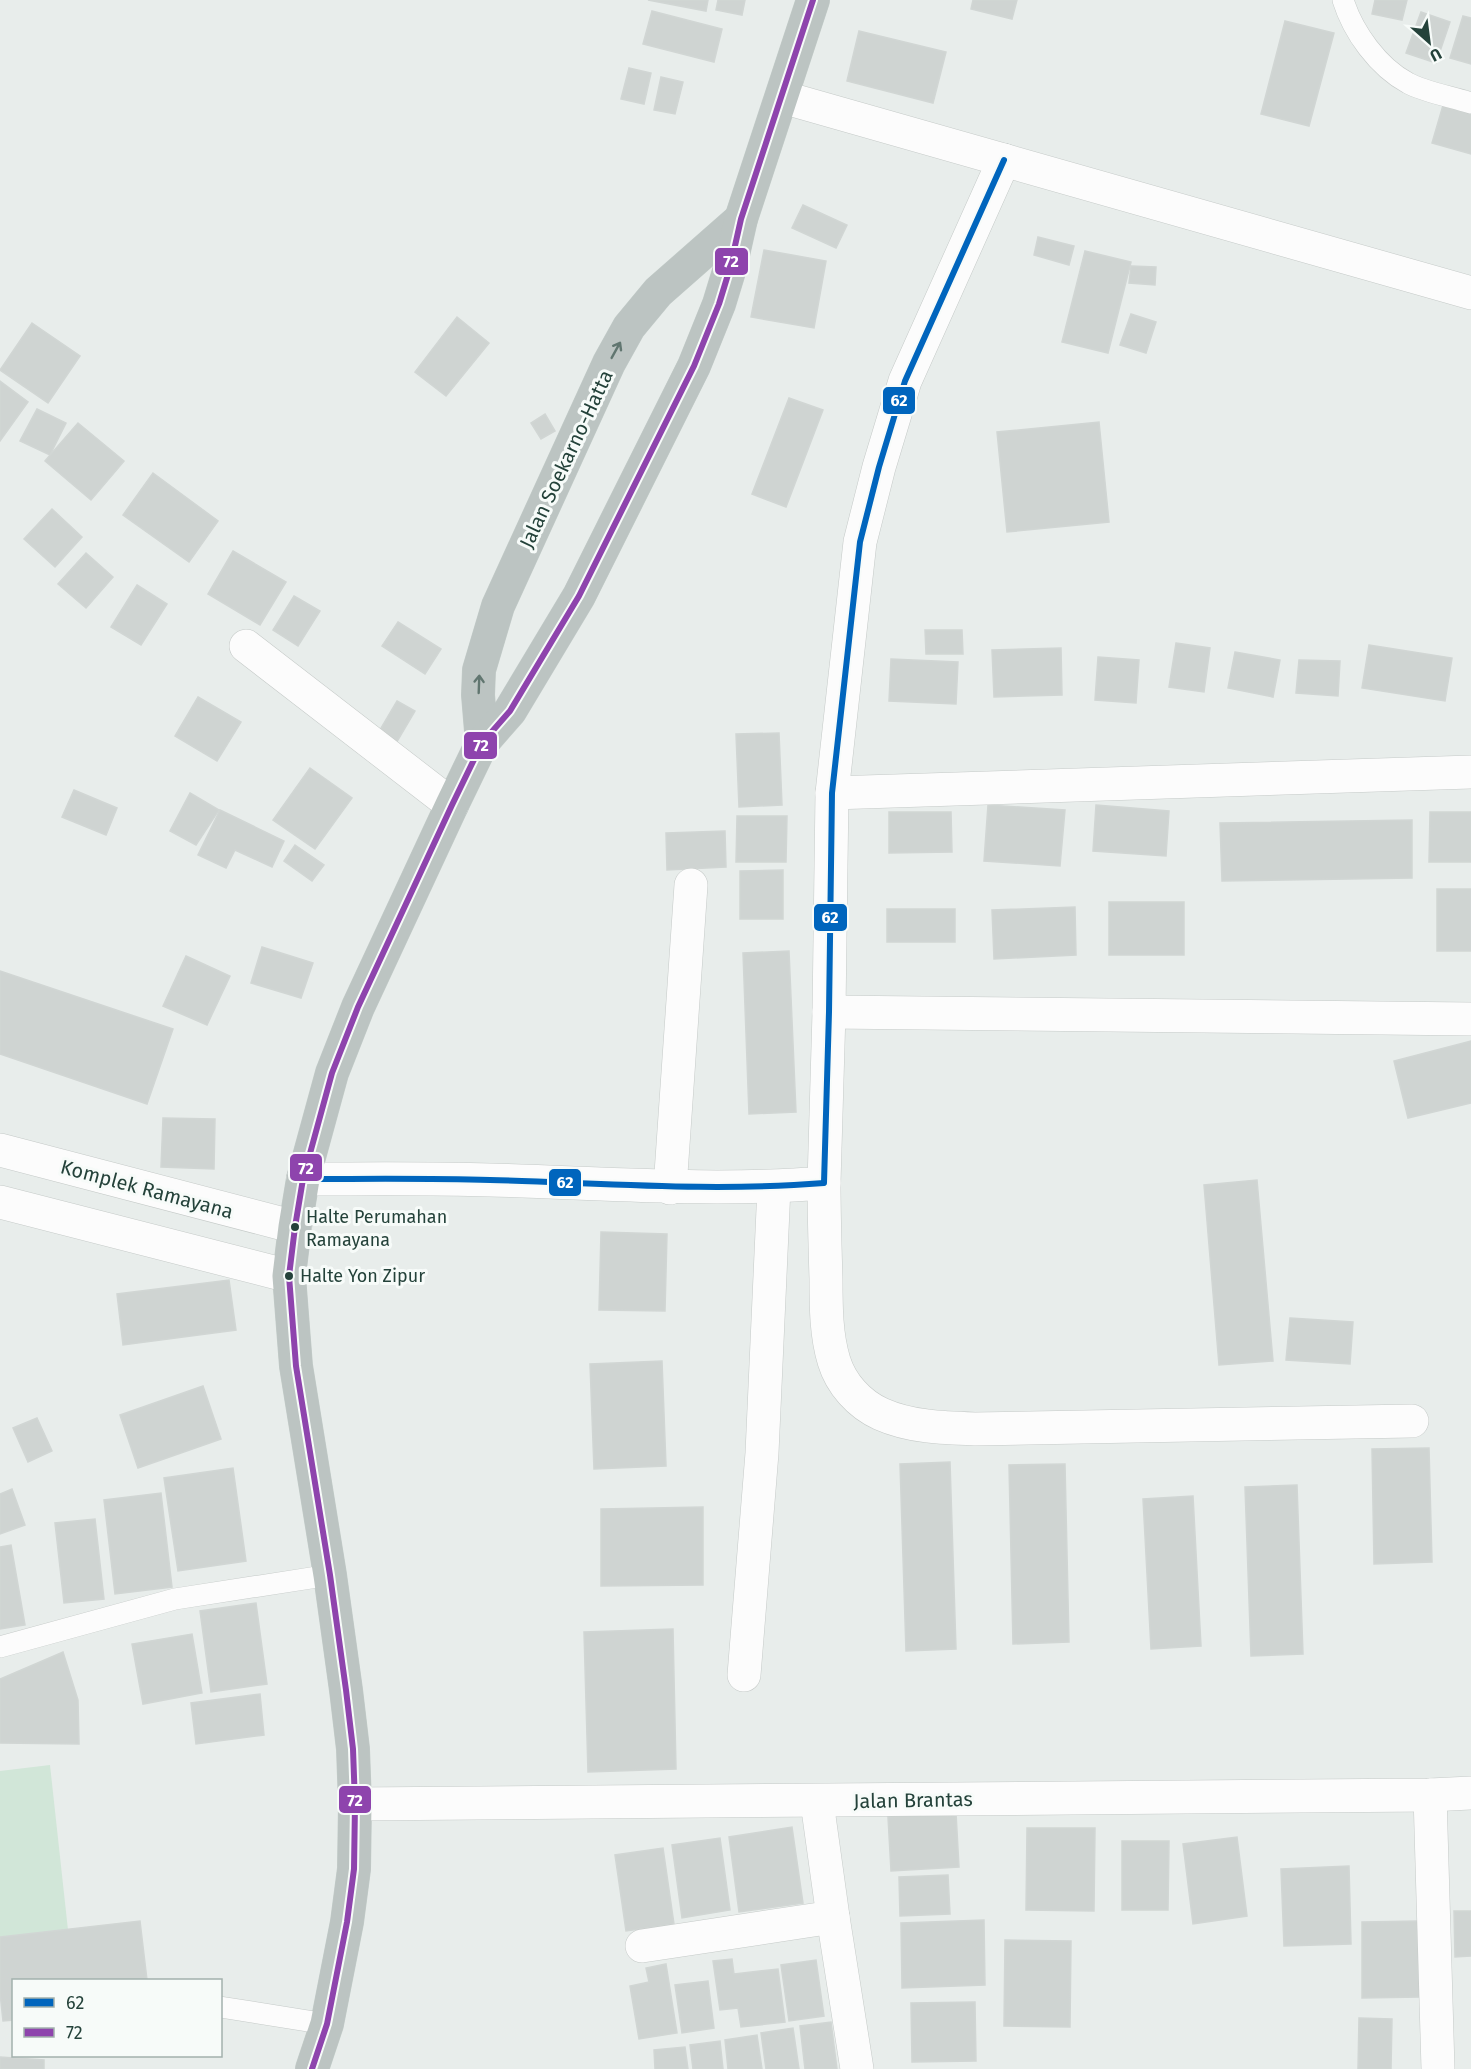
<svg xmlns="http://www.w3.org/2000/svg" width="1471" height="2069" viewBox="0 0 1471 2069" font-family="'Fira Sans',sans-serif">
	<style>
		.green { fill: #d1e6d8 }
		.building { fill: #cfd4d2; stroke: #d1d6d4; stroke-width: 1.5 }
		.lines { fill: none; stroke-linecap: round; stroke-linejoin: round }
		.lane-casing { stroke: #c5cac8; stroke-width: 22 }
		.street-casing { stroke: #c5cac8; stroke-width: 34 }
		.highway-casing { stroke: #c3ccc9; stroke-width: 34 }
		.lane { stroke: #fcfcfc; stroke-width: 21 }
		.street { stroke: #fcfcfc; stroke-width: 33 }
		.highway { stroke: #bcc4c2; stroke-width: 33 }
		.bus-1-casing { stroke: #f7fbf9; stroke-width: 10 }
		.bus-2-casing { stroke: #f7fbf9; stroke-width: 10 }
		.bus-1 { stroke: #0065bd; stroke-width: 6 }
		.bus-2 { stroke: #8e44ad; stroke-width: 6 }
		.oneway { stroke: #617670 }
		.bus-dot { fill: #24423a; stroke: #f7fbf9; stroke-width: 2 }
		.labels { text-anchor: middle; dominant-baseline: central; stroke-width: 6; stroke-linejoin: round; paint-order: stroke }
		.bus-label { font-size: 18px; fill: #24423a; stroke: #f7fbf9; text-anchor: start }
		.street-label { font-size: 20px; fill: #24423a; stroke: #f7fbf9 }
		.line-badge { stroke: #f7fbf9; stroke-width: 2 }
		.badge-label { font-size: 16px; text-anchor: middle; font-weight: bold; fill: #fff }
	</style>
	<rect width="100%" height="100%" fill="#e8edeb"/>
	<path class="green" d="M 50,1765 L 68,1930 L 0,1937 L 0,1771 Z"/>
	<g class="building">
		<path d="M 648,0 L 708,0 L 706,11 Z"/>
		<path d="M 718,0 L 745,0 L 742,15 L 716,10 Z"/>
		<path d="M 973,0 L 1017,0 L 1012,19 L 971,9 Z"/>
		<path d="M 1375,0 L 1407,0 L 1402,20 L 1372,14 Z"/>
		<path d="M 652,11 L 722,29 L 714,62 L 643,44 Z"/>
		<path d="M 1421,12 L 1450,22 L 1436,63 L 1406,53 Z"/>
		<path d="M 1463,16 L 1471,18 L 1471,64 L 1450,58 Z"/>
		<path d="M 1285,21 L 1334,33 L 1309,126 L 1261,114 Z"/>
		<path d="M 859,31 L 946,52 L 933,103 L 847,81 Z"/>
		<path d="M 629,68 L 651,73 L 644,104 L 621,99 Z"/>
		<path d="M 661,77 L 683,82 L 675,114 L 654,110 Z"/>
		<path d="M 1444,102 L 1471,110 L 1471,154 L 1432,143 Z"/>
		<path d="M 803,205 L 847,225 L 836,248 L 792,228 Z"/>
		<path d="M 1038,237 L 1074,246 L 1069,265 L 1034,255 Z"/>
		<path d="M 764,250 L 826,261 L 814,328 L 751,317 Z"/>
		<path d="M 1085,251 L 1131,262 L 1108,353 L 1062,342 Z"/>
		<path d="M 1131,266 L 1156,267 L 1155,285 L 1129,283 Z"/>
		<path d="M 1131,314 L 1156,322 L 1146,353 L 1120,345 Z"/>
		<path d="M 457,317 L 489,343 L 446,396 L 415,372 Z"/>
		<path d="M 32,323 L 80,356 L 48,403 L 0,370 Z"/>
		<path d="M 0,381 L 28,402 L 0,441 Z"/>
		<path d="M 789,398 L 823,410 L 786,507 L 752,494 Z"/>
		<path d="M 37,409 L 66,423 L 50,455 L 20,441 Z"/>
		<path d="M 545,414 L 555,431 L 541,439 L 531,423 Z"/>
		<path d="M 1099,422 L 1109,522 L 1007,532 L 997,432 Z"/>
		<path d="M 78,423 L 124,461 L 91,500 L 45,461 Z"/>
		<path d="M 153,473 L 218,521 L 189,562 L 123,515 Z"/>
		<path d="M 52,509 L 82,537 L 55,567 L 24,539 Z"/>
		<path d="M 233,551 L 286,582 L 260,625 L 208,594 Z"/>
		<path d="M 86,553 L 113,577 L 86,608 L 58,584 Z"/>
		<path d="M 137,585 L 167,604 L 141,645 L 111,627 Z"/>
		<path d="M 294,596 L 320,611 L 298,646 L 273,630 Z"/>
		<path d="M 398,622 L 441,649 L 425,674 L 382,646 Z"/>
		<path d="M 925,630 L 962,630 L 963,654 L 926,654 Z"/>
		<path d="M 1176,643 L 1210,648 L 1204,692 L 1169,687 Z"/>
		<path d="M 1369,645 L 1452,658 L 1445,701 L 1362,688 Z"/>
		<path d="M 1061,648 L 1062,695 L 994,697 L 992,650 Z"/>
		<path d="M 1235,652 L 1280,660 L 1273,697 L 1228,688 Z"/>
		<path d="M 1098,657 L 1139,660 L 1136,703 L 1095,700 Z"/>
		<path d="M 891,659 L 958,662 L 956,704 L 889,701 Z"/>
		<path d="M 1299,660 L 1340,661 L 1338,696 L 1296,693 Z"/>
		<path d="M 198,697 L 241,722 L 217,761 L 175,736 Z"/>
		<path d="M 397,701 L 415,711 L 395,745 L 377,735 Z"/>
		<path d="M 779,733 L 782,805 L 739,807 L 736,734 Z"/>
		<path d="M 310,768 L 352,798 L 315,849 L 273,820 Z"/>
		<path d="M 74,790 L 117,808 L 106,835 L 62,817 Z"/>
		<path d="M 190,793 L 219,810 L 196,845 L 170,831 Z"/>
		<path d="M 988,805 L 1065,810 L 1060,866 L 984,861 Z"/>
		<path d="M 1096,805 L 1169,811 L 1166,856 L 1093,851 Z"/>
		<path d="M 220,810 L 284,841 L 272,867 L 235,850 L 226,868 L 198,855 Z"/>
		<path d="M 889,812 L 951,812 L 952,852 L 889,853 Z"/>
		<path d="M 1430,812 L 1471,812 L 1471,862 L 1429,862 Z"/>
		<path d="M 737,816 L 787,816 L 786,862 L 736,862 Z"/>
		<path d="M 1412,820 L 1412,878 L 1222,881 L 1220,823 Z"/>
		<path d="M 725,831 L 726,867 L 667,870 L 666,833 Z"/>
		<path d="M 295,845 L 324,865 L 312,881 L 284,861 Z"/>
		<path d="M 783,870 L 783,919 L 740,919 L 740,871 Z"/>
		<rect x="1437" y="889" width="34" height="62"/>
		<rect x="1109" y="902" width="75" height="53"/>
		<path d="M 1075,907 L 1076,955 L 994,959 L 992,910 Z"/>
		<rect x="887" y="909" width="68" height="33"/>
		<path d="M 262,947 L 313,963 L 301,998 L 251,983 Z"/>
		<path d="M 789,951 L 796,1112 L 749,1114 L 743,953 Z"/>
		<path d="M 186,956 L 230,976 L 207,1025 L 163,1006 Z"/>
		<path d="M 0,971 L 173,1029 L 147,1104 L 0,1054 Z"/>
		<path d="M 1471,1041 L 1471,1103 L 1408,1118 L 1394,1061 Z"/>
		<path d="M 163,1118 L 215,1119 L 214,1169 L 161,1167 Z"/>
		<path d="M 1257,1180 L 1273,1361 L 1219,1365 L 1204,1185 Z"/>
		<path d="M 601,1232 L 667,1234 L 665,1311 L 599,1310 Z"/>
		<path d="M 229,1280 L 236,1330 L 123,1345 L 117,1294 Z"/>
		<path d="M 1290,1318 L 1353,1322 L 1350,1364 L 1286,1360 Z"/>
		<path d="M 662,1361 L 666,1466 L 594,1469 L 590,1364 Z"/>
		<path d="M 203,1386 L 221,1439 L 138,1468 L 120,1415 Z"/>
		<path d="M 37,1418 L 52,1451 L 28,1462 L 13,1428 Z"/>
		<path d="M 1429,1448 L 1432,1562 L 1374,1564 L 1372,1449 Z"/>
		<path d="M 950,1462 L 956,1649 L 906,1651 L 900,1464 Z"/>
		<path d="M 1065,1464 L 1069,1642 L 1013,1644 L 1009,1465 Z"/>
		<path d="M 233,1468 L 246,1561 L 178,1571 L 164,1478 Z"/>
		<path d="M 1297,1485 L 1303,1654 L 1251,1656 L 1245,1487 Z"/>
		<path d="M 12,1489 L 25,1525 L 0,1534 L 0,1494 Z"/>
		<path d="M 161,1493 L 172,1587 L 115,1594 L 104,1500 Z"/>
		<path d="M 1193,1496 L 1201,1646 L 1151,1649 L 1143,1499 Z"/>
		<path d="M 703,1507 L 703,1585 L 601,1586 L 601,1509 Z"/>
		<path d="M 95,1519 L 104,1599 L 64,1603 L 55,1523 Z"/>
		<path d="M 11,1545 L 25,1625 L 0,1629 L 0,1547 Z"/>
		<path d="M 256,1603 L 267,1684 L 211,1692 L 200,1611 Z"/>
		<path d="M 673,1629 L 676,1769 L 588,1772 L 584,1632 Z"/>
		<path d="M 192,1634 L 202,1693 L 143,1704 L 132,1644 Z"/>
		<path d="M 63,1652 L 78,1700 L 79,1744 L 0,1743 L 0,1679 Z"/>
		<path d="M 260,1694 L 264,1735 L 196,1744 L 191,1703 Z"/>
		<path d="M 956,1813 L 959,1867 L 891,1871 L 888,1817 Z"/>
		<path d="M 792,1827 L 803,1903 L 739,1912 L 729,1837 Z"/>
		<path d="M 1027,1828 L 1095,1828 L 1094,1911 L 1026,1910 Z"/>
		<path d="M 1237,1837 L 1247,1916 L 1193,1924 L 1183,1844 Z"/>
		<path d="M 720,1838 L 730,1910 L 682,1918 L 672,1845 Z"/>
		<path d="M 1122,1841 L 1169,1841 L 1168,1910 L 1122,1910 Z"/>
		<path d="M 663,1848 L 674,1924 L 626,1931 L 615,1855 Z"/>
		<path d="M 1349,1866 L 1351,1944 L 1284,1946 L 1281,1869 Z"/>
		<path d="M 948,1875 L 950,1914 L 900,1916 L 899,1877 Z"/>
		<path d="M 1454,1911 L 1471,1911 L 1471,1956 L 1455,1957 Z"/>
		<path d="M 984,1920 L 985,1985 L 902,1988 L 901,1923 Z"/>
		<path d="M 140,1921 L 147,1980 L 14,1980 L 14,2020 L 3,2021 L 0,1993 L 0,1937 Z"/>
		<path d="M 1419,1921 L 1420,1997 L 1362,1998 L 1362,1922 Z"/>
		<path d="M 1005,1940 L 1071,1941 L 1070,2027 L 1004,2026 Z"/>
		<path d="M 732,1959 L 734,1974 L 778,1969 L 785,2022 L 741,2027 L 738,2008 L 720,2010 L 713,1961 Z"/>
		<path d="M 816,1960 L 824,2016 L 789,2021 L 781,1965 Z"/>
		<path d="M 666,1964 L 677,2033 L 639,2039 L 630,1986 L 649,1982 L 646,1968 Z"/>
		<path d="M 708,1981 L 714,2028 L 682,2033 L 675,1985 Z"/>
		<path d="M 975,2002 L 976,2061 L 912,2062 L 911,2003 Z"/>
		<path d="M 1359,2018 L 1392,2019 L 1391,2069 L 1358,2069 Z"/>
		<path d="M 831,2022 L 837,2069 L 805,2069 L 800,2026 Z"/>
		<path d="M 793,2028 L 799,2069 L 766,2069 L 761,2033 Z"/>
		<path d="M 757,2035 L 762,2069 L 728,2069 L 725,2040 Z"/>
		<path d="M 720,2041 L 723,2069 L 693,2069 L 690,2045 Z"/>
		<path d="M 685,2047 L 688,2069 L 655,2069 L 654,2050 Z"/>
		<path d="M 0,2057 L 44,2060 L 44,2069 L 0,2069 Z"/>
	</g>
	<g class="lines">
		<defs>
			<g id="lane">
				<path d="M 1343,0 C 1353,32 1378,67 1408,83 C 1424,92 1453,97 1471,103"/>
				<path d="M 0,1647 L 175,1599 L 330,1575"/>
				<path d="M 220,2007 L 327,2024"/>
			</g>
			<g id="street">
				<path d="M 782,97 L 1471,293"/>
				<path d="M 246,646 L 452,805"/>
				<path d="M 832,793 L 1471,772"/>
				<path d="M 829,1012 L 1471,1019"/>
				<path d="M 0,1150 L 295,1227"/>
				<path d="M 303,1179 C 365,1179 428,1178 490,1180 C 602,1183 712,1192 824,1183 L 829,1012 L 832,793 L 860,542 L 879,467 L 905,381 L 1004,160"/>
				<path d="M 824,1183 C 824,1215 825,1247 826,1279 C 826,1306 826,1335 834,1361 C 841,1384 859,1404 881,1414 C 910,1427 943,1428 975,1429 L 1412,1421"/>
				<path d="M 670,1188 L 691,885"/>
				<path d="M 0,1202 L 289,1276"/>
				<path d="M 744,1675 L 762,1453 L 774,1187"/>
				<path d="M 1430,1795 L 1438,2069"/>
				<path d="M 817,1802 L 833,1917 L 857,2069"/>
				<path d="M 355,1804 C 713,1803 1071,1798 1430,1795 L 1471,1793"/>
				<path d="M 642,1946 L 833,1917"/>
			</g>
			<g id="highway">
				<path d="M 482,743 L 478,695 L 479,670 L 498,606 L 609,363 L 629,327 L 658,292 L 741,219"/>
				<path d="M 312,2069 L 327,2024 L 347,1922 L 354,1869 L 355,1804 L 353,1749 L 346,1690 L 330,1575 L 296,1366 L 289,1276 L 295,1227 L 303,1179 L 332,1073 L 358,1007 L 452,805 L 482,743 L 510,711 L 579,596 L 694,366 L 719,304 L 730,268 L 741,219 L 813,0"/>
			</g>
		</defs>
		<use href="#lane" class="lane-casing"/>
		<use href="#street" class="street-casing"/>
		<use href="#highway" class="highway-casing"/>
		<use href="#lane" class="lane"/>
		<use href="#street" class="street"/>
		<use href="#highway" class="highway"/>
		<defs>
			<path id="bus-1" d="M 303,1179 C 365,1179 428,1178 490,1180 C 602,1183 712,1192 824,1183 L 829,1012 L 832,793 L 860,542 L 879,467 L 905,381 L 1004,160"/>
			<path id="bus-2" d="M 312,2069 L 327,2024 L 347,1922 L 354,1869 L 355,1804 L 353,1749 L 346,1690 L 330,1575 L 296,1366 L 289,1276 L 295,1227 L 303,1179 L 332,1073 L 358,1007 L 452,805 L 482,743 L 510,711 L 579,596 L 694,366 L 719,304 L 730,268 L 741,219 L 813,0"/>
		</defs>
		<use href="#bus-1" class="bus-1-casing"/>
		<use href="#bus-2" class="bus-2-casing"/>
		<use href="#bus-1" class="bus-1"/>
		<use href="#bus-2" class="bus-2"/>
	</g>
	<defs><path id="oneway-shaft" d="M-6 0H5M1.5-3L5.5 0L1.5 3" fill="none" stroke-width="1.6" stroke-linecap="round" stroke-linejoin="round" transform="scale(1.5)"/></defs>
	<g class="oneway">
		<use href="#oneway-shaft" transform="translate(616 350) rotate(-61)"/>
		<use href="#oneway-shaft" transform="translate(479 684) rotate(-88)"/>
	</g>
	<g class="bus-dot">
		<circle cx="295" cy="1227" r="5"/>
		<circle cx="289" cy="1276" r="5"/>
	</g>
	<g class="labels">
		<g class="bus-label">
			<text x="306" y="1217">Halte Perumahan<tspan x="306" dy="23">Ramayana</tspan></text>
			<text x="300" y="1276">Halte Yon Zipur</text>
		</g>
		<g class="street-label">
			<text transform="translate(566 459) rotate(-65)">Jalan Soekarno-Hatta</text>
			<text transform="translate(147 1189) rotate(15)">Komplek Ramayana</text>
			<text transform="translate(913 1800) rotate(-1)">Jalan Brantas</text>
		</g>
	</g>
	<g class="line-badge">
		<rect x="714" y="247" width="35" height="29" rx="6" fill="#8e44ad"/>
		<rect x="882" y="386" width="34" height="29" rx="6" fill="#0065bd"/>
		<rect x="463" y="731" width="35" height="29" rx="6" fill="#8e44ad"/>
		<rect x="813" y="903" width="35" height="29" rx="6" fill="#0065bd"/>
		<rect x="289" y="1153" width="34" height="29" rx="6" fill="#8e44ad"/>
		<rect x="548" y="1168" width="34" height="29" rx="6" fill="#0065bd"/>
		<rect x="338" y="1785" width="34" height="29" rx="6" fill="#8e44ad"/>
	</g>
	<g class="badge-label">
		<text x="731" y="267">72</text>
		<text x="899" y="406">62</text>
		<text x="481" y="751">72</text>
		<text x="830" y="923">62</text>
		<text x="306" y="1174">72</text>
		<text x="565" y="1188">62</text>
		<text x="355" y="1806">72</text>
	</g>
	<rect x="12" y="1979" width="210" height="78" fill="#f7fbf9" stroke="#a3b1ad" stroke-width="1.5"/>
	<rect x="24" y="1998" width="30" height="9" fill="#0065bd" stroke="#a3b1ad" stroke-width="1.5"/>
	<text x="66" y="2009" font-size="18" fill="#24423a">62</text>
	<rect x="24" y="2028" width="30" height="9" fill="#8e44ad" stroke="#a3b1ad" stroke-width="1.5"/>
	<text x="66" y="2039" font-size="18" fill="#24423a">72</text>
	<g transform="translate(1429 42) rotate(152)" stroke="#f7fbf9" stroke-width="4.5" paint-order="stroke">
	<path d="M0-4.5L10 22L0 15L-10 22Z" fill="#24423a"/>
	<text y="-9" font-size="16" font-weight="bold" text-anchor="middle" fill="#24423a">U</text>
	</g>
</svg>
